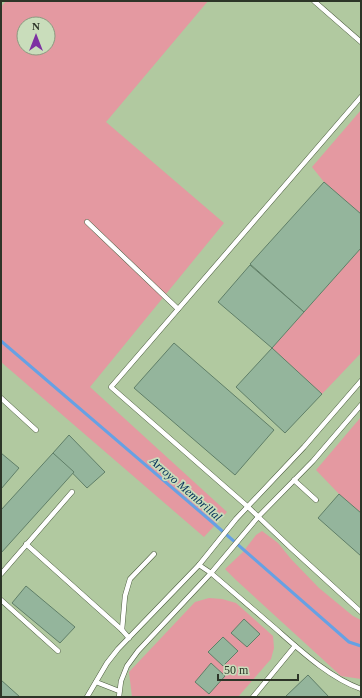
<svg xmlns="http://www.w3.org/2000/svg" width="362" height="698" viewBox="0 0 362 698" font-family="Georgia,serif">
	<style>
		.built { fill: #b1c9a0; fill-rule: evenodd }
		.green { fill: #e499a1; fill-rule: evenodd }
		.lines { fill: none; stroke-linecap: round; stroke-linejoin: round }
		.stream { stroke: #66a1e4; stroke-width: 3 }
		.building { fill: #94b59c; stroke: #607f68 }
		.service-casing { stroke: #4b5c3e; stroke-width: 5.5 }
		.service { stroke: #fff; stroke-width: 4.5 }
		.labels { text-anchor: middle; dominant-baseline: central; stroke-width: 3.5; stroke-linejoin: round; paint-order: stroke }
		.water-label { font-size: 12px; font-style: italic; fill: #032f59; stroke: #c9ddbb }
	</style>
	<rect width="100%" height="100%" fill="#bcd0ae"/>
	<path class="built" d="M 1,1 L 361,1 L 361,697 L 1,697 ZM 24,24 L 48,24 L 48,48 L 24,48 Z"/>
	<g class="green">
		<path d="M 6,1 L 208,1 L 106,122 L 224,223 L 90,387 L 227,512 L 204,537 L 1,362 L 1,7 ZM 24,24 L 48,24 L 48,48 L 24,48 Z"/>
		<path d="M 361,110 L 361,214 L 324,182 L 312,167 Z"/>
		<path d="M 361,248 L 361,353 L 322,394 L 272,348 Z"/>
		<path d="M 361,417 L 361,513 L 339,494 L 316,470 Z"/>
		<path d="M 262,531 L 278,543 L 291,559 L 319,588 L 353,616 L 361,620 L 361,679 L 341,676 L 236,580 L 225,569 L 243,552 L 256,535 Z"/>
		<path d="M 209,598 L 222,599 L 236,603 L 273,636 L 274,648 L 271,659 L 238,697 L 132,697 L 129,672 L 195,602 Z"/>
	</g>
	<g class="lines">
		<path class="stream" d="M 1,341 L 212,522 L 349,642 L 361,646"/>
	</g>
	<g class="building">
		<path d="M 324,182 L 361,214 L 361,248 L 304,312 L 250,264 Z"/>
		<path d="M 250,265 L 304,312 L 272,348 L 218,302 Z"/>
		<path d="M 174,343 L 274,430 L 235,475 L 134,388 Z"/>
		<path d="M 272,348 L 322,394 L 285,433 L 236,387 Z"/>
		<path d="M 69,435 L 105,472 L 87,488 L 53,453 Z"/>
		<path d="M 1,453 L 19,468 L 1,489 Z"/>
		<path d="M 53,453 L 74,472 L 1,553 L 1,510 Z"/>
		<path d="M 339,494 L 361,513 L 361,556 L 318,518 Z"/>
		<path d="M 26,586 L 75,627 L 60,643 L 12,603 Z"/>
		<path d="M 244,619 L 260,634 L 247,647 L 231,633 Z"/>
		<path d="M 223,637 L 238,651 L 223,666 L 208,652 Z"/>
		<path d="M 211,663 L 225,676 L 209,694 L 195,682 Z"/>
		<path d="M 308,675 L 329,697 L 285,697 Z"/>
		<path d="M 1,680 L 20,697 L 1,697 Z"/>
	</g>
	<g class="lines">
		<defs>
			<g id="service">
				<path d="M 314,1 L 361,42"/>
				<path d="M 361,97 L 111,387 L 247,506 L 291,548 L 361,612"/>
				<path d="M 87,222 L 178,309"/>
				<path d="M 1,398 L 36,430"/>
				<path d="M 294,480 L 316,500"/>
				<path d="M 26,544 L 122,630 L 129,638"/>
				<path d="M 199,565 L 211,573 C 233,592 255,611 276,629 C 301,651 330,678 361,689"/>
				<path d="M 1,574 L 72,492"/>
				<path d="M 1,600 L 58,651"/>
				<path d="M 122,630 L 125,596 L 130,579 L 154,554"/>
				<path d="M 96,682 L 119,691"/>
				<path d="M 87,697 L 107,663 L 118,649 L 199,565 L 236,519 L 304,447 L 361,381"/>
				<path d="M 119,697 L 121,681 L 127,666 L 138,651 L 211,573 L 258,517 L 313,461 L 361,405"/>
				<path d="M 253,697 L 295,646"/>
			</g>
		</defs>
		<use href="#service" class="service-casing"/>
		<use href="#service" class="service"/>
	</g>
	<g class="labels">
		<g class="water-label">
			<text transform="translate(186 489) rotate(41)">Arroyo Membrillal</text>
		</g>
	</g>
	<rect width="362" height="698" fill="none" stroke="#2d3528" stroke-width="4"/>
	<g transform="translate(36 36)"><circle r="19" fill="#c9ddbb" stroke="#8b9a80"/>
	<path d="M0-3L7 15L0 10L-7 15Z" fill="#7d31a2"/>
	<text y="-6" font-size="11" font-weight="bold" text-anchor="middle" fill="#2d3528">N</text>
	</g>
	<path d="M218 674v6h80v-6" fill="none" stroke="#2d3528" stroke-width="2"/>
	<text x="224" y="674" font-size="12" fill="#2d3528" stroke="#c9ddbb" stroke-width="3" paint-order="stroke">50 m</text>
</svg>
